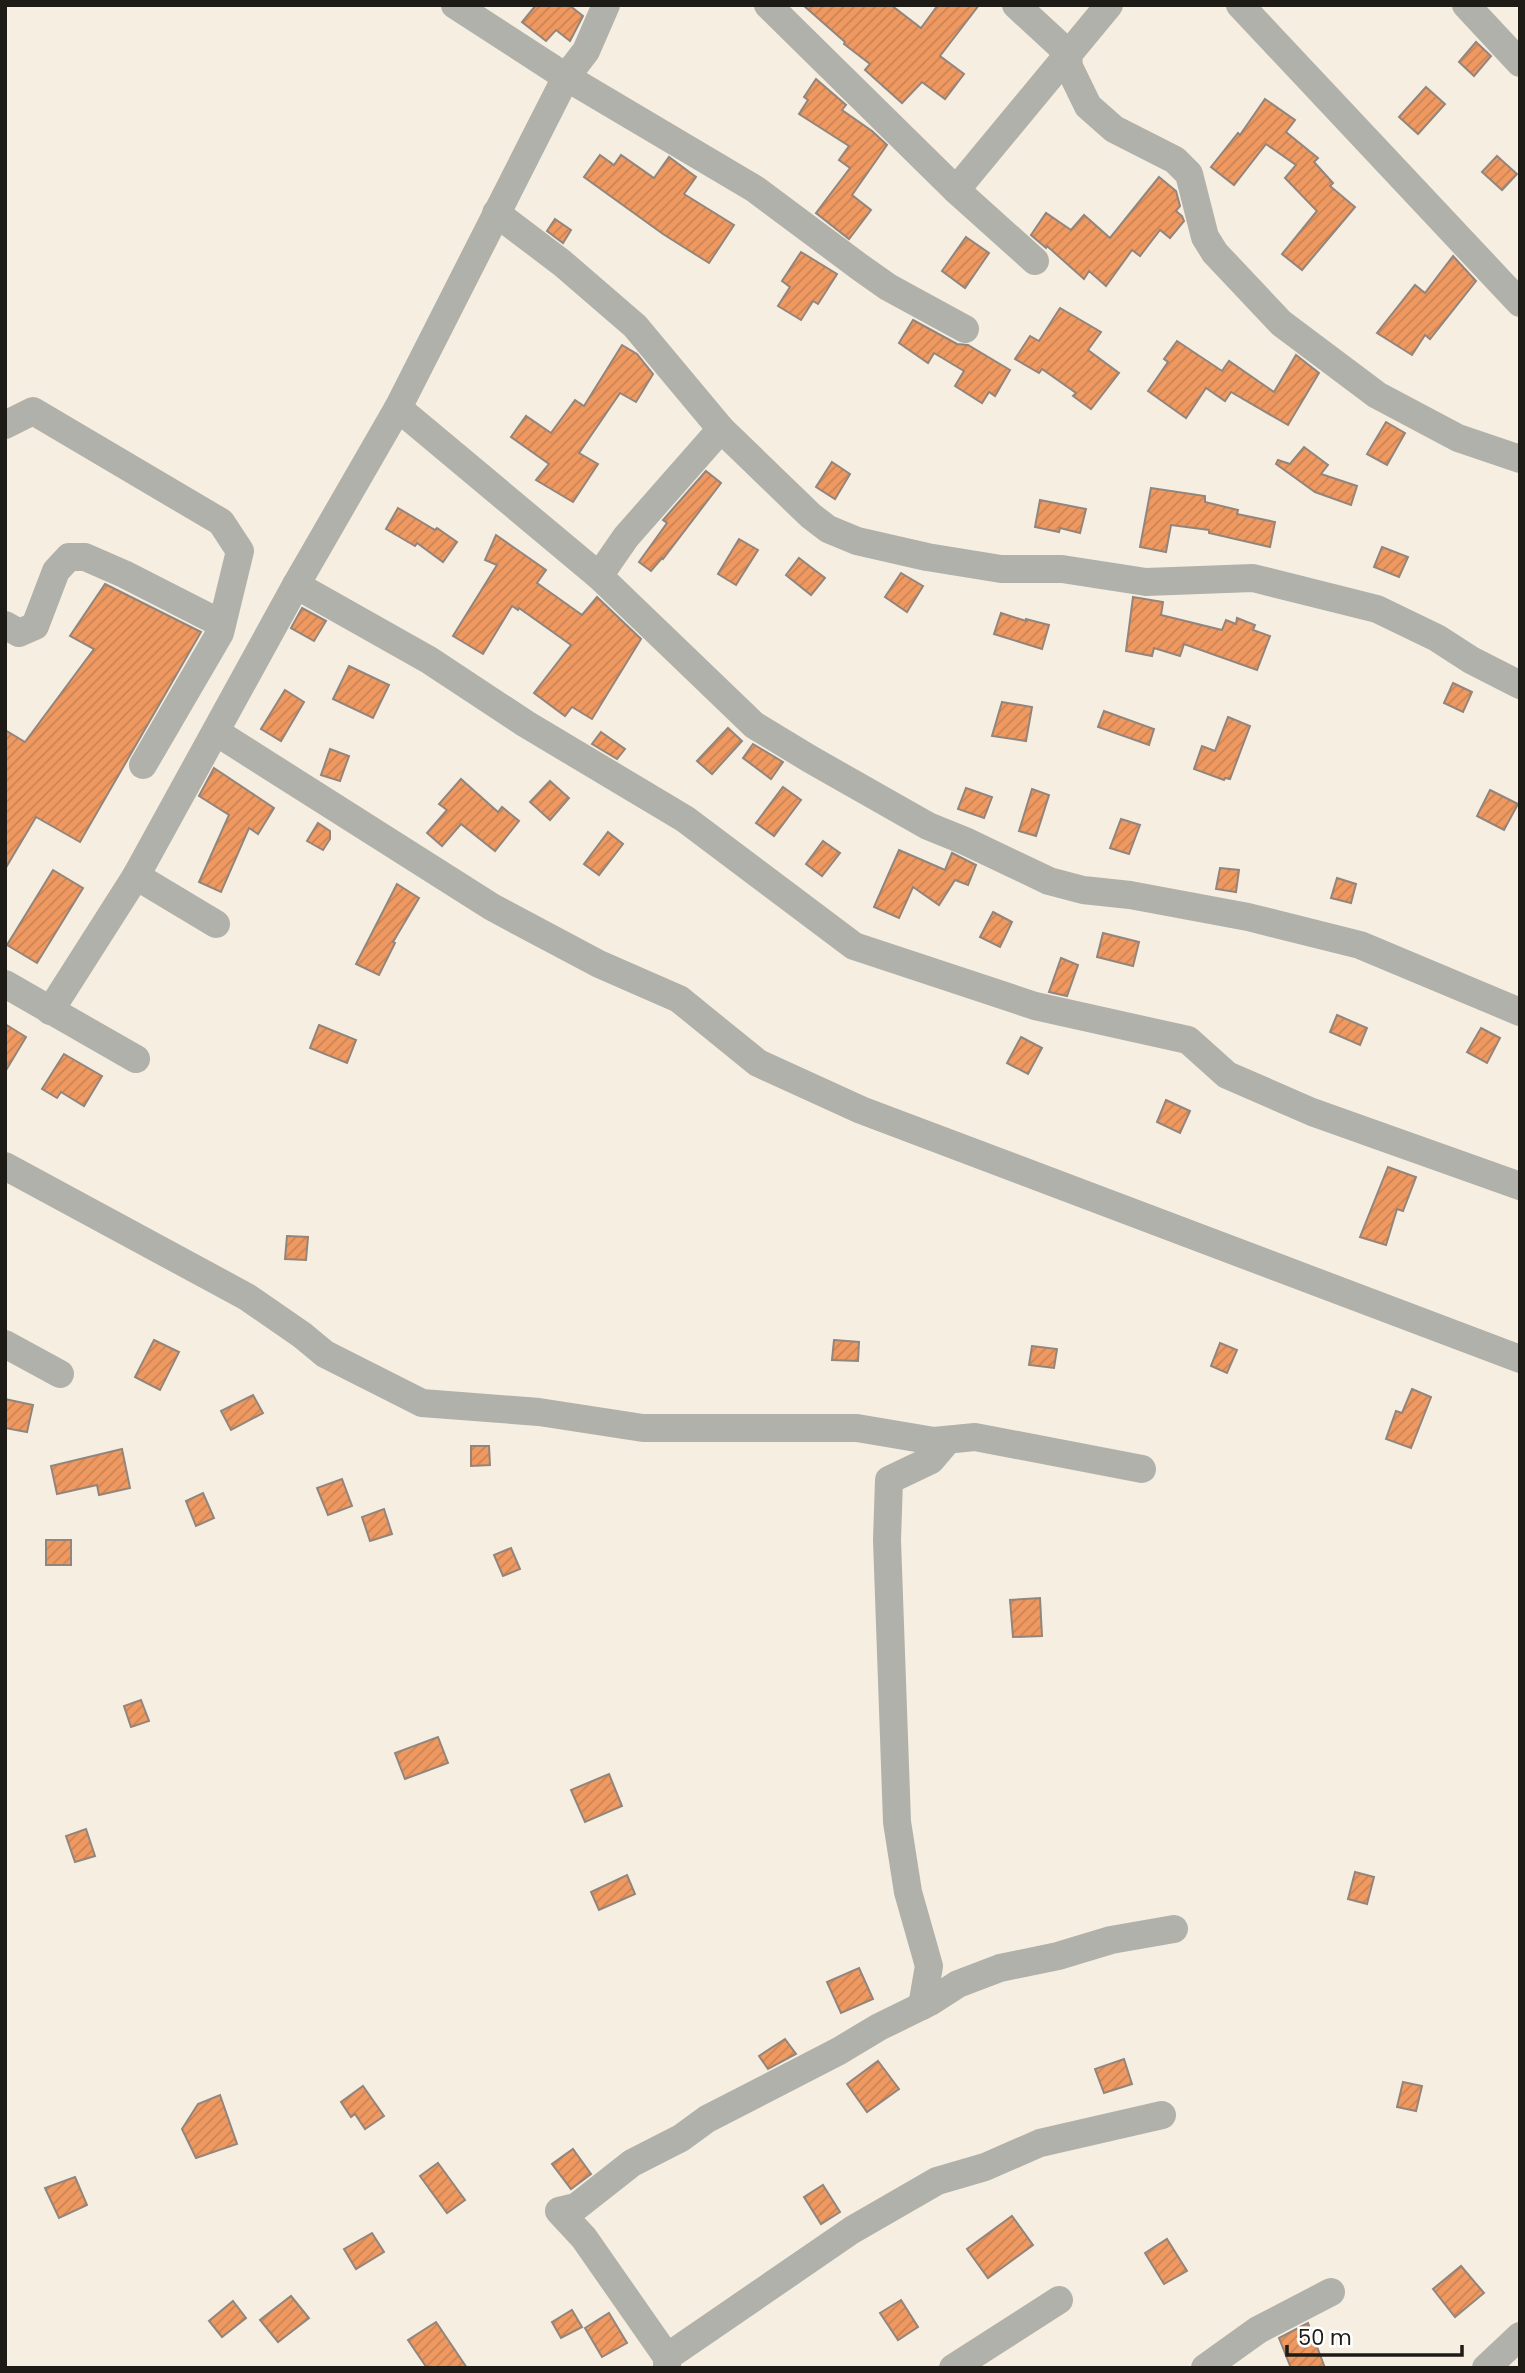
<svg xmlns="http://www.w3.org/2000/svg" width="1525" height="2373" viewBox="0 0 1525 2373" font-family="Poppins,sans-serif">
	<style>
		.building { fill: url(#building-hatch); stroke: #93857c; stroke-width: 2 }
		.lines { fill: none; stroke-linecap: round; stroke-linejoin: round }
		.minor { stroke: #b0b1aa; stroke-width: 28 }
	</style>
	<defs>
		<pattern id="building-hatch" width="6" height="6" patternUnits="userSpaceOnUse" patternTransform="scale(1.75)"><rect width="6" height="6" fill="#ef9961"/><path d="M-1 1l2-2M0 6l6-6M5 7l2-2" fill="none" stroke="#cc8354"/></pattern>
	</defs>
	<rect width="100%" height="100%" fill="#f6eee0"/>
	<g class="building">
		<path d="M 536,5 L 569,5 L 583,16 L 570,41 L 556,30 L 546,41 L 522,22 Z"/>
		<path d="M 803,5 L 891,5 L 921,28 L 938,5 L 979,5 L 940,56 L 964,74 L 945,99 L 922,82 L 902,103 L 865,70 L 870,64 L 844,44 L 845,42 Z"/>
		<path d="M 1476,42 L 1491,56 L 1474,76 L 1459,62 Z"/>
		<path d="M 816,79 L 846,105 L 842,110 L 872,131 L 887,145 L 852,195 L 871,210 L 849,239 L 816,213 L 850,168 L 839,160 L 849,146 L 799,114 L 808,100 L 804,97 Z"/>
		<path d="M 1426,87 L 1445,104 L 1418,134 L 1399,117 Z"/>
		<path d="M 1265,99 L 1295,120 L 1286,132 L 1318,158 L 1314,162 L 1333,183 L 1330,186 L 1355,207 L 1302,270 L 1282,254 L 1317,211 L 1285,178 L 1296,165 L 1266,144 L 1234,185 L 1211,167 L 1238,133 L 1240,135 Z"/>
		<path d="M 600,155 L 614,165 L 621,155 L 654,178 L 669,157 L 696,177 L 684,194 L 734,225 L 709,263 L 663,234 L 584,177 Z"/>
		<path d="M 1497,156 L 1517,174 L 1502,190 L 1482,172 Z"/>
		<path d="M 1159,177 L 1176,191 L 1180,206 L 1176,211 L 1182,216 L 1184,221 L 1170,238 L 1160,230 L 1140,256 L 1132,250 L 1106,286 L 1089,271 L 1084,279 L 1047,246 L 1046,248 L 1031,235 L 1046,213 L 1071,230 L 1084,215 L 1110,238 Z"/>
		<path d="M 555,219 L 571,230 L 563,243 L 547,231 Z"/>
		<path d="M 966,237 L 989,253 L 965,288 L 942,271 Z"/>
		<path d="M 801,252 L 837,274 L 818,304 L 813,301 L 801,320 L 778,306 L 790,287 L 782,281 Z"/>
		<path d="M 1453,256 L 1476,281 L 1430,339 L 1425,335 L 1412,355 L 1377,333 L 1415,285 L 1425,293 Z"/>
		<path d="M 1060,308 L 1101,332 L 1088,350 L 1119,373 L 1091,409 L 1073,396 L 1076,393 L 1042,369 L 1039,373 L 1015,359 L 1030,336 L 1039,341 Z"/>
		<path d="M 913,320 L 957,344 L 968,345 L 1010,370 L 995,396 L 989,392 L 982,403 L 955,386 L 964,371 L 934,353 L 928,363 L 899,343 Z"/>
		<path d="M 1177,341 L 1222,371 L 1229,361 L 1274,392 L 1296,355 L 1319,373 L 1288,425 L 1231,392 L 1225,401 L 1206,388 L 1186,418 L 1148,391 L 1168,362 L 1164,359 Z"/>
		<path d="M 622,345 L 637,354 L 653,374 L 636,402 L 620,393 L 579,453 L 598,464 L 573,502 L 536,480 L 549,464 L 511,437 L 526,416 L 551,433 L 575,400 L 584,406 Z"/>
		<path d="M 1386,422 L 1405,433 L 1387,465 L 1367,454 Z"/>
		<path d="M 1304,447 L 1328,465 L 1321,474 L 1357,486 L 1351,505 L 1315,492 L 1276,464 L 1278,460 L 1290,464 Z"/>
		<path d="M 832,462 L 850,474 L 835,499 L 816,487 Z"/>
		<path d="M 706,471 L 721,483 L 663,559 L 662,558 L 651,571 L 639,562 L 667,523 L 663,520 Z"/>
		<path d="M 1151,488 L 1205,496 L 1205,502 L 1238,510 L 1237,514 L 1275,522 L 1270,547 L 1209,533 L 1209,530 L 1171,525 L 1166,552 L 1140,547 Z"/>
		<path d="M 1040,500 L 1086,509 L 1080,533 L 1060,528 L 1059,532 L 1035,527 Z"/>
		<path d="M 398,508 L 435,530 L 437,528 L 457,542 L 443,562 L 417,543 L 415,546 L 386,529 Z"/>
		<path d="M 496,535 L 546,570 L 537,583 L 582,615 L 597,597 L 641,639 L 592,719 L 572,707 L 565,716 L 534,693 L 571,645 L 519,608 L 518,610 L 512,606 L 483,654 L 453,636 L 497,565 L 485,560 Z"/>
		<path d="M 739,539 L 758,550 L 736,585 L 718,574 Z"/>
		<path d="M 1382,547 L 1408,557 L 1399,577 L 1374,567 Z"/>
		<path d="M 799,558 L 825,578 L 811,595 L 786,575 Z"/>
		<path d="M 901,573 L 923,586 L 907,612 L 885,597 Z"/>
		<path d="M 105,584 L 201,632 L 80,842 L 36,817 L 5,869 L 5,730 L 25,742 L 94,649 L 70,636 Z"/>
		<path d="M 1133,597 L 1163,602 L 1161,615 L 1222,630 L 1226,620 L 1236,624 L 1237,618 L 1255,625 L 1253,630 L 1270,636 L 1257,670 L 1184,644 L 1180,656 L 1154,648 L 1152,656 L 1126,651 Z"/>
		<path d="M 302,608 L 326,621 L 314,641 L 291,628 Z"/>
		<path d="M 1001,613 L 1026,621 L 1026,619 L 1049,625 L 1042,649 L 994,634 Z"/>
		<path d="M 349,666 L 389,685 L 373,718 L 333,699 Z"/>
		<path d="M 1453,683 L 1472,692 L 1463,712 L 1444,703 Z"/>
		<path d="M 285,690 L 304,702 L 281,741 L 261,729 Z"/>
		<path d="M 1002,702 L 1032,707 L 1026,741 L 992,736 Z"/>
		<path d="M 1104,711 L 1154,729 L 1149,745 L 1098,727 Z"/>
		<path d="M 1228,717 L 1250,726 L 1230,779 L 1225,778 L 1224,780 L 1194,769 L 1202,746 L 1215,751 Z"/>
		<path d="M 728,728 L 742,741 L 712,774 L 697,761 Z"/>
		<path d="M 601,732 L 625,749 L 617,759 L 592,744 Z"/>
		<path d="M 753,744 L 783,762 L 771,779 L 743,758 Z"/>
		<path d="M 330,749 L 349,756 L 340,781 L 321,775 Z"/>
		<path d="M 214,768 L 274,808 L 258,834 L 249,828 L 221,892 L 199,882 L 229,815 L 199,796 Z"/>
		<path d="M 461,779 L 498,812 L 502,807 L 519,821 L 495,851 L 461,824 L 442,846 L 427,833 L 447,810 L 439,804 Z"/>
		<path d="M 550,781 L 569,798 L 550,820 L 530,802 Z"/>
		<path d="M 783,787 L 801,800 L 774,836 L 756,823 Z"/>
		<path d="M 966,788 L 992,797 L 984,818 L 958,809 Z"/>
		<path d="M 1032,789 L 1049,795 L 1036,836 L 1019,831 Z"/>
		<path d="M 1490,790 L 1518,804 L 1504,830 L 1477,816 Z"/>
		<path d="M 1121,819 L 1140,825 L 1129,854 L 1110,848 Z"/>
		<path d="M 318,823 L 330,831 L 330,839 L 323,850 L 307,841 Z"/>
		<path d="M 608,832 L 623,844 L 599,875 L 584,864 Z"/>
		<path d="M 823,841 L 840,853 L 822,876 L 806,864 Z"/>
		<path d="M 899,850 L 945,870 L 952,853 L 976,865 L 968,885 L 955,880 L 939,905 L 913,887 L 899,918 L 874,907 Z"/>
		<path d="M 1220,868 L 1239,870 L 1236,892 L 1216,889 Z"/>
		<path d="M 53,870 L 83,888 L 37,963 L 7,945 Z"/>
		<path d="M 1337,878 L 1356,884 L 1351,903 L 1331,898 Z"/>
		<path d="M 397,884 L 419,898 L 393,942 L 395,943 L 379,975 L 356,964 Z"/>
		<path d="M 993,912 L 1012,922 L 1000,947 L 980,937 Z"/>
		<path d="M 1103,933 L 1139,942 L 1133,966 L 1097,957 Z"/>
		<path d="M 1061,958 L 1078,965 L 1067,996 L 1049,992 Z"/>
		<path d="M 1337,1015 L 1367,1028 L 1360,1045 L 1330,1032 Z"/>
		<path d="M 5,1024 L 26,1037 L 5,1072 Z"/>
		<path d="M 319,1025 L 356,1040 L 347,1063 L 310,1048 Z"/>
		<path d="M 1481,1028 L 1500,1038 L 1487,1063 L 1467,1052 Z"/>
		<path d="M 1021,1037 L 1042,1048 L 1028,1074 L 1007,1063 Z"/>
		<path d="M 64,1054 L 102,1076 L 84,1106 L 61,1092 L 57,1098 L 42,1089 Z"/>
		<path d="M 1166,1100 L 1190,1111 L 1180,1133 L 1157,1122 Z"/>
		<path d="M 1388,1167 L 1416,1177 L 1403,1211 L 1397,1209 L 1386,1245 L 1360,1237 Z"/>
		<path d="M 287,1236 L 308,1237 L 306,1260 L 285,1259 Z"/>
		<path d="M 154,1340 L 179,1352 L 160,1390 L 135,1377 Z"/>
		<path d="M 834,1340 L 859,1342 L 858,1361 L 832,1360 Z"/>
		<path d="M 1220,1343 L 1237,1350 L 1227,1373 L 1211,1366 Z"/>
		<path d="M 1032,1346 L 1057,1349 L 1054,1368 L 1029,1365 Z"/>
		<path d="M 1412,1389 L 1431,1397 L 1411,1448 L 1386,1439 L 1396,1411 L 1402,1413 Z"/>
		<path d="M 253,1395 L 263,1413 L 231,1430 L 221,1411 Z"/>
		<path d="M 5,1399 L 33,1405 L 27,1432 L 5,1428 Z"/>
		<path d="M 471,1446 L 489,1446 L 490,1465 L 471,1466 Z"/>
		<path d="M 122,1449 L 130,1488 L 99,1495 L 97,1485 L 57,1494 L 51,1466 Z"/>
		<path d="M 342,1479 L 352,1506 L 328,1515 L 317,1488 Z"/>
		<path d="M 203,1493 L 214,1518 L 196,1526 L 186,1501 Z"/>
		<path d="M 384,1509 L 392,1534 L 370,1541 L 362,1517 Z"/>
		<rect x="46" y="1540" width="25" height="25"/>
		<path d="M 511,1548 L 520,1569 L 503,1576 L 494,1555 Z"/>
		<path d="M 1040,1598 L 1042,1636 L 1013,1637 L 1010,1600 Z"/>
		<path d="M 141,1700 L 149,1721 L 131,1727 L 124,1706 Z"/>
		<path d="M 438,1737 L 448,1763 L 405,1779 L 395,1753 Z"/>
		<path d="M 609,1774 L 622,1806 L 585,1822 L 571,1790 Z"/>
		<path d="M 86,1829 L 95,1856 L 75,1862 L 66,1836 Z"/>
		<path d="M 1355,1872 L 1374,1877 L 1367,1904 L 1348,1899 Z"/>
		<path d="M 627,1875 L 635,1894 L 599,1910 L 591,1892 Z"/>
		<path d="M 859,1968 L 873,1999 L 841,2013 L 827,1982 Z"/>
		<path d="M 785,2039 L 796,2054 L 768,2069 L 759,2056 Z"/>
		<path d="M 1124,2059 L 1132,2084 L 1104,2093 L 1095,2069 Z"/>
		<path d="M 878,2061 L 899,2089 L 867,2112 L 847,2084 Z"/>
		<path d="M 1403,2082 L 1422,2086 L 1416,2111 L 1397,2107 Z"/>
		<path d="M 363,2086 L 384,2116 L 365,2129 L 355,2114 L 351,2117 L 341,2102 Z"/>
		<path d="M 220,2095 L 237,2144 L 196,2158 L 182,2129 L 198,2104 Z"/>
		<path d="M 573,2149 L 591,2174 L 571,2189 L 552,2164 Z"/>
		<path d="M 438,2163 L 465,2200 L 447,2213 L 420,2176 Z"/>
		<path d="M 75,2177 L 87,2205 L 59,2218 L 45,2188 Z"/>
		<path d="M 823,2185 L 840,2212 L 821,2224 L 804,2197 Z"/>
		<path d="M 1012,2216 L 1033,2245 L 988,2278 L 967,2249 Z"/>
		<path d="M 372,2233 L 384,2252 L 356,2269 L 344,2249 Z"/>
		<path d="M 1167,2239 L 1187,2271 L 1164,2284 L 1145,2253 Z"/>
		<path d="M 1461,2266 L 1484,2293 L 1455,2317 L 1433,2289 Z"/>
		<path d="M 291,2296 L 309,2318 L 278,2342 L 260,2320 Z"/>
		<path d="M 901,2300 L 918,2327 L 898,2340 L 880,2313 Z"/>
		<path d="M 233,2301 L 246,2318 L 222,2337 L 209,2321 Z"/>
		<path d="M 572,2310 L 582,2327 L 561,2338 L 552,2322 Z"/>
		<path d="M 609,2313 L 627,2343 L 602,2357 L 585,2328 Z"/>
		<path d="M 436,2322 L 467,2368 L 427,2368 L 408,2340 Z"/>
		<path d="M 1308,2323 L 1325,2368 L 1291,2368 L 1279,2338 Z"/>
	</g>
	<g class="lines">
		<g class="minor">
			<path d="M 455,5 L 566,77 L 755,189 L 861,268 L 888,287 L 965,329"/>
			<path d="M 768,5 L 956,190 L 1035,261"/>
			<path d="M 1016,5 L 1068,53 L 1069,67 L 1088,106 L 1114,129 L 1175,160 L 1189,174 L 1205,237 L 1215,253 L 1281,323 L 1377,395 L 1458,438 L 1520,459"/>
			<path d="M 1240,5 L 1520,303"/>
			<path d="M 1466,5 L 1520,63"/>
			<path d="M 956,190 L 1109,5"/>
			<path d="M 496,213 L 562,263 L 635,326 L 721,429 L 811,516 L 828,529 L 857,541 L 927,557 L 1001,569 L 1062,569 L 1146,582 L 1253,578 L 1377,609 L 1437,638 L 1471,660 L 1520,685"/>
			<path d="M 398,408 L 599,576 L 626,537 L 721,429"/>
			<path d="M 5,425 L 33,411 L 221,522 L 240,551 L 220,633 L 143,765"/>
			<path d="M 599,576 L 754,725 L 810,759 L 928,826 L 965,841 L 1049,881 L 1083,890 L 1130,895 L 1248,917 L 1360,945 L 1520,1012"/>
			<path d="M 296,585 L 429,660 L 526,724 L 685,819 L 854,946 L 1035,1006 L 1188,1040 L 1227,1075 L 1312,1112 L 1520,1186"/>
			<path d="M 5,625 L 19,633 L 35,626 L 56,571 L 69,557 L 85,557 L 124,574 L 222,624"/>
			<path d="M 216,732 L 492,907 L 599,964 L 679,999 L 758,1063 L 861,1110 L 1520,1359"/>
			<path d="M 136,876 L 216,924"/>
			<path d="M 5,984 L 136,1059"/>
			<path d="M 50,1011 L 136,876 L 296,585 L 398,408 L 566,77 L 586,51 L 606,5"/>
			<path d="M 5,1166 L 247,1297 L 302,1335 L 325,1354 L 422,1403 L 539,1412 L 643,1428 L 857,1428 L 934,1441 L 975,1437 L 1142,1469"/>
			<path d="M 5,1344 L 60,1374"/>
			<path d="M 922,2006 L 929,1966 L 908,1892 L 897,1822 L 887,1540 L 889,1480 L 931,1460 L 948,1440"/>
			<path d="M 667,2357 L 584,2238 L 559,2211 L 576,2207 L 632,2163 L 681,2138 L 707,2119 L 839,2051 L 879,2027 L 930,2002 L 958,1984 L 1000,1968 L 1058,1956 L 1111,1940 L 1174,1929"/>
			<path d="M 667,2368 L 667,2357 L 852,2230 L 937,2181 L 985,2167 L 1040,2143 L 1162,2115"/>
			<path d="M 953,2368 L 1059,2300"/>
			<path d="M 1205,2368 L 1258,2330 L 1331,2292"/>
			<path d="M 1486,2368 L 1520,2336"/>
		</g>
	</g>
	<rect width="1525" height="2373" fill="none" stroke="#1e1b16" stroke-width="14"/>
	<path d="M1287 2345v10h175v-10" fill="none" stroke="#1e1b16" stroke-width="3.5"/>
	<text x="1298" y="2345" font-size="21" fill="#1e1b16" stroke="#ffffff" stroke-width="5" paint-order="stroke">50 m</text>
</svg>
